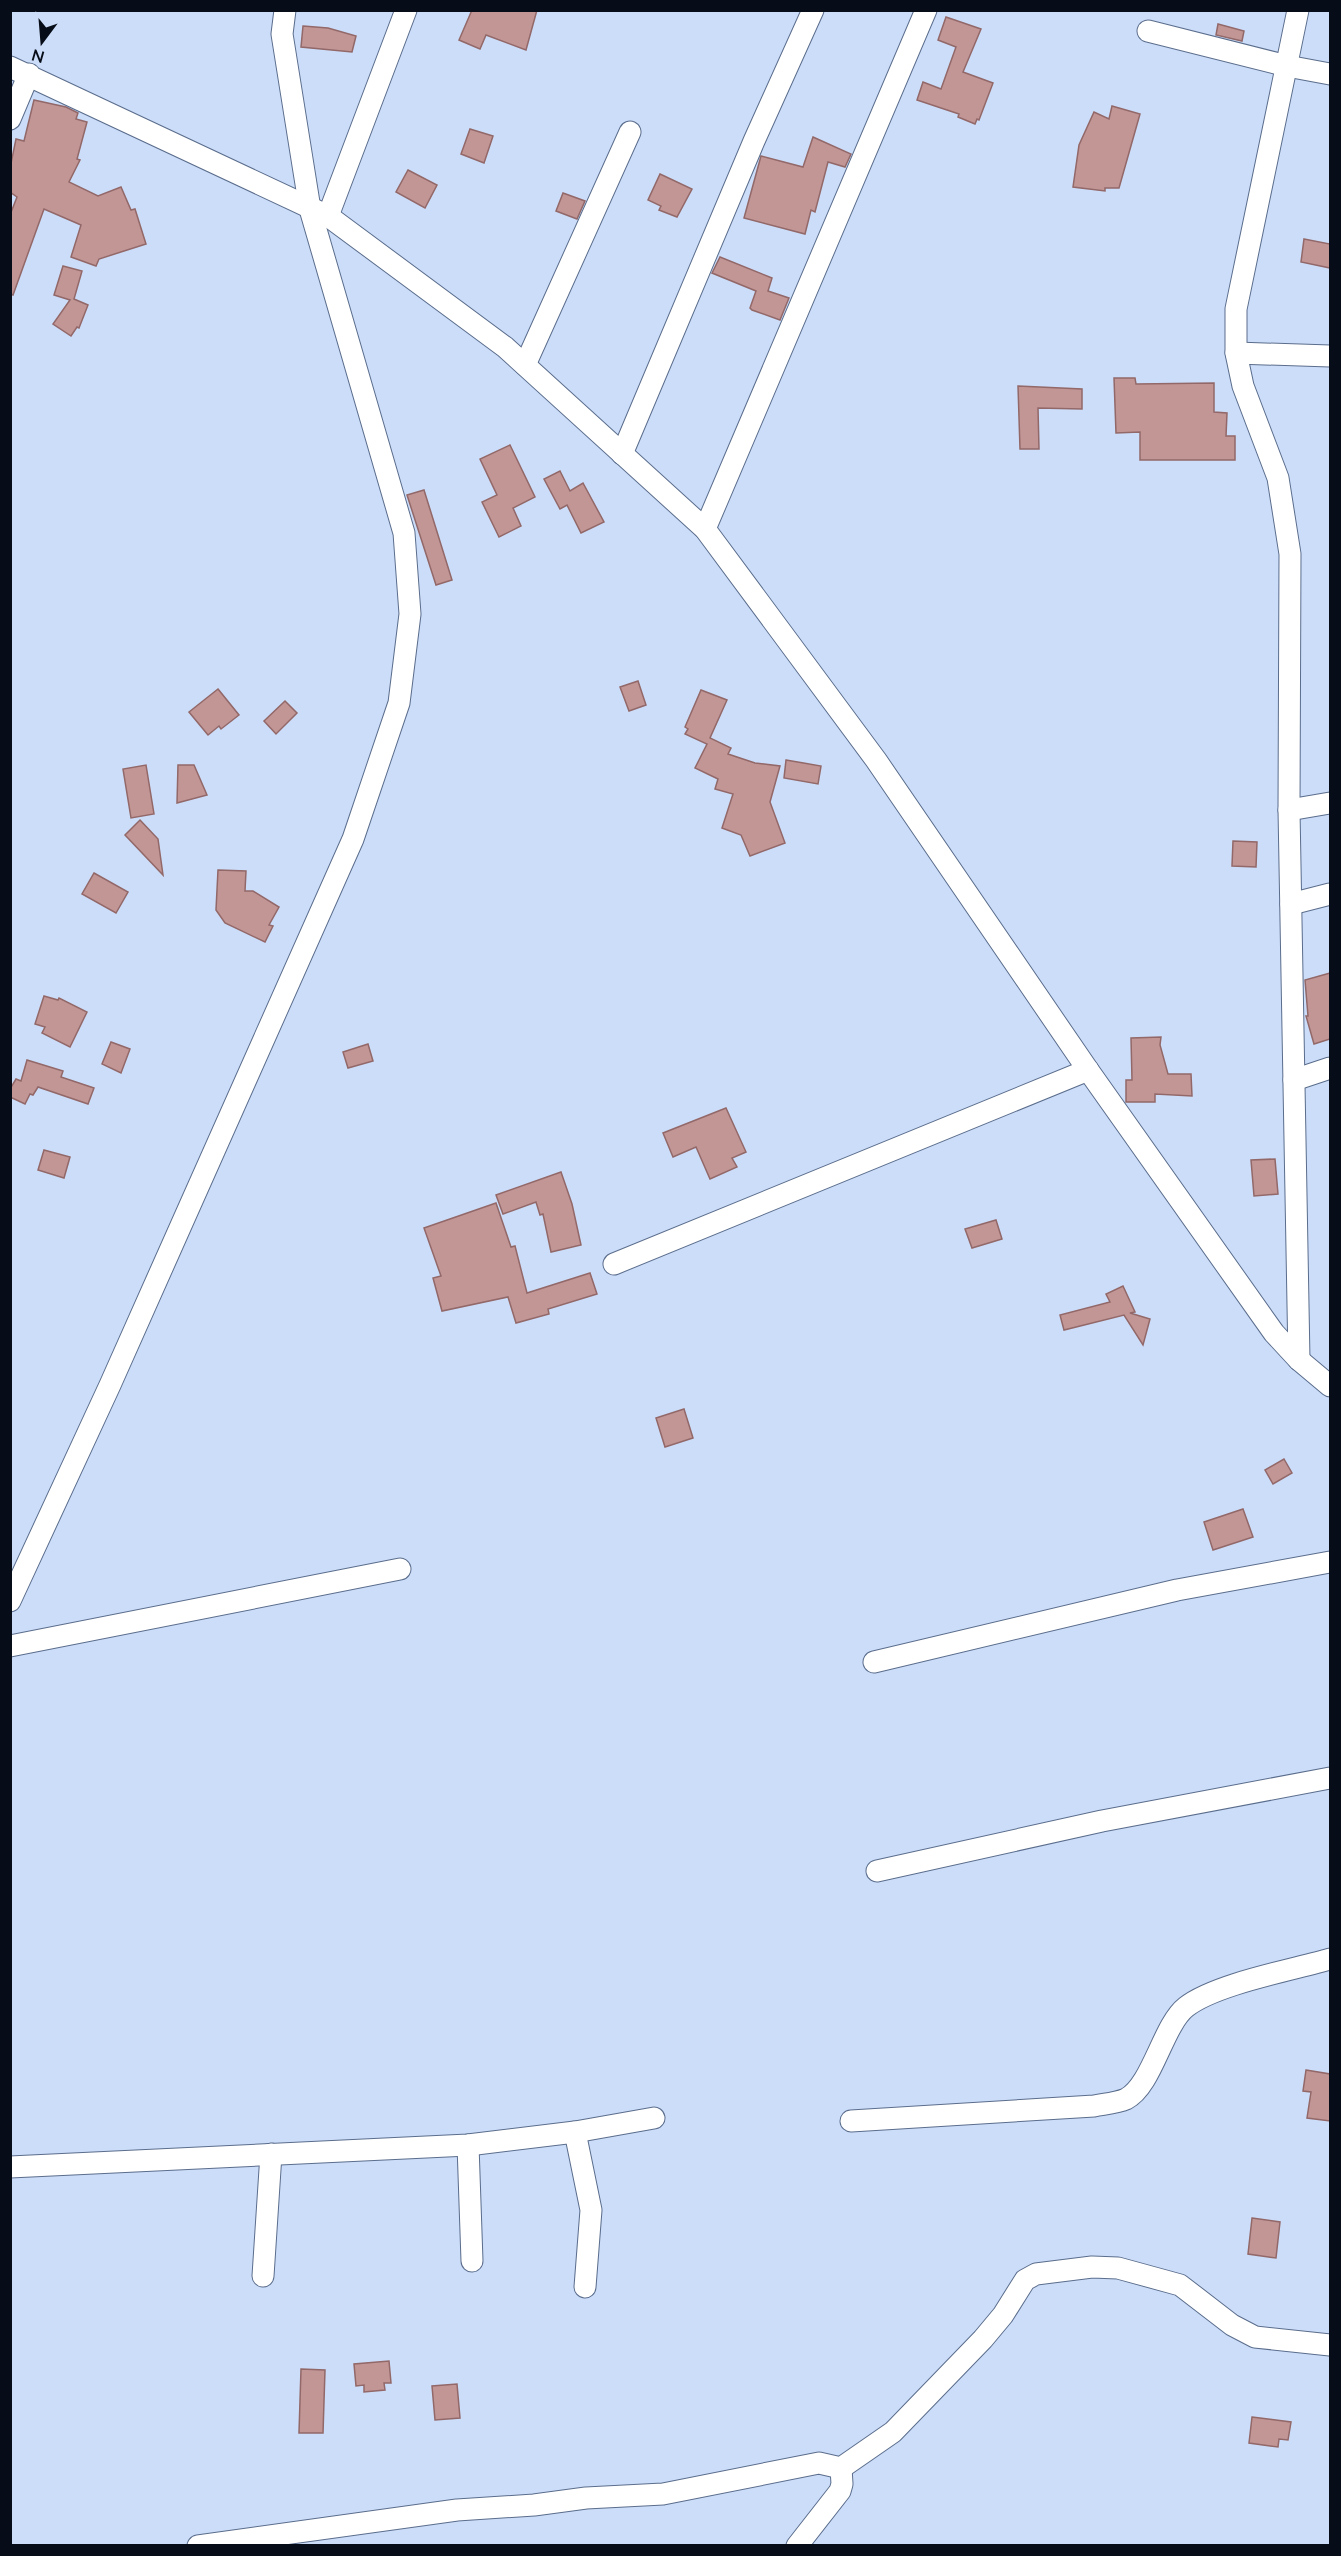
<svg xmlns="http://www.w3.org/2000/svg" width="1341" height="2556" viewBox="0 0 1341 2556" font-family="Lato,sans-serif">
	<style>
		.building { fill: #c39696; stroke: #926868; stroke-width: 1.5 }
		.lines { fill: none; stroke-linecap: round; stroke-linejoin: round }
		.minor-casing { stroke: #5a6d8c; stroke-width: 23 }
		.minor { stroke: #fff; stroke-width: 21 }
	</style>
	<rect width="100%" height="100%" fill="#ccddf9"/>
	<g class="building">
		<path d="M 472,10 L 537,10 L 526,50 L 486,35 L 480,49 L 459,40 Z"/>
		<path d="M 946,17 L 981,29 L 963,72 L 993,83 L 979,120 L 977,119 L 975,124 L 958,117 L 959,114 L 917,100 L 923,82 L 941,89 L 956,47 L 938,40 Z"/>
		<path d="M 1218,24 L 1244,31 L 1242,41 L 1216,35 Z"/>
		<path d="M 303,26 L 328,28 L 356,36 L 352,52 L 301,47 Z"/>
		<path d="M 34,100 L 66,107 L 78,113 L 76,119 L 87,122 L 77,159 L 80,160 L 69,182 L 98,196 L 121,187 L 131,210 L 135,209 L 146,244 L 99,259 L 96,266 L 71,257 L 81,225 L 44,209 L 13,295 L 10,294 L 10,215 L 17,197 L 10,192 L 10,168 L 16,139 L 24,141 Z"/>
		<path d="M 1112,106 L 1140,114 L 1119,188 L 1105,188 L 1105,191 L 1073,187 L 1079,145 L 1094,112 L 1109,119 Z"/>
		<path d="M 470,129 L 493,136 L 484,163 L 461,154 Z"/>
		<path d="M 813,137 L 851,154 L 845,167 L 828,162 L 815,212 L 811,210 L 805,234 L 744,218 L 761,156 L 803,167 Z"/>
		<path d="M 408,170 L 437,185 L 425,208 L 396,192 Z"/>
		<path d="M 660,174 L 692,189 L 677,217 L 659,210 L 661,206 L 648,200 Z"/>
		<path d="M 563,193 L 585,201 L 577,219 L 556,211 Z"/>
		<path d="M 1304,239 L 1330,244 L 1330,268 L 1301,262 Z"/>
		<path d="M 720,257 L 772,278 L 768,291 L 789,298 L 780,320 L 752,310 L 750,308 L 756,291 L 712,273 Z"/>
		<path d="M 63,266 L 82,271 L 74,299 L 88,305 L 79,328 L 77,327 L 71,336 L 53,324 L 70,300 L 54,295 Z"/>
		<path d="M 1114,378 L 1135,378 L 1136,384 L 1214,383 L 1214,412 L 1227,413 L 1226,436 L 1235,436 L 1235,460 L 1140,460 L 1140,432 L 1116,433 Z"/>
		<path d="M 1018,386 L 1082,389 L 1082,409 L 1038,408 L 1039,449 L 1020,449 Z"/>
		<path d="M 510,445 L 535,497 L 513,508 L 521,526 L 499,537 L 482,502 L 497,495 L 480,459 Z"/>
		<path d="M 560,471 L 570,491 L 583,483 L 604,522 L 581,533 L 567,505 L 560,509 L 544,479 Z"/>
		<path d="M 424,490 L 452,580 L 436,585 L 407,495 Z"/>
		<path d="M 638,681 L 646,705 L 629,711 L 620,687 Z"/>
		<path d="M 218,689 L 239,715 L 221,729 L 219,726 L 208,735 L 189,712 Z"/>
		<path d="M 701,690 L 727,700 L 710,738 L 731,748 L 728,754 L 755,763 L 780,766 L 770,802 L 785,843 L 750,856 L 741,835 L 722,828 L 733,794 L 715,789 L 718,779 L 695,768 L 707,744 L 685,734 L 688,729 L 685,727 Z"/>
		<path d="M 285,701 L 297,713 L 276,734 L 264,721 Z"/>
		<path d="M 786,760 L 821,766 L 818,784 L 784,778 Z"/>
		<path d="M 146,765 L 154,814 L 131,818 L 123,769 Z"/>
		<path d="M 178,765 L 194,765 L 207,795 L 177,803 Z"/>
		<path d="M 140,820 L 158,839 L 163,875 L 125,835 Z"/>
		<path d="M 1233,841 L 1257,842 L 1256,867 L 1232,866 Z"/>
		<path d="M 218,870 L 246,871 L 245,891 L 253,891 L 279,907 L 269,925 L 273,926 L 265,942 L 225,923 L 216,910 Z"/>
		<path d="M 94,873 L 128,892 L 116,913 L 82,894 Z"/>
		<path d="M 1330,973 L 1330,1039 L 1314,1044 L 1306,1016 L 1308,1016 L 1305,980 Z"/>
		<path d="M 44,996 L 58,1000 L 59,998 L 87,1012 L 70,1047 L 42,1033 L 45,1027 L 35,1024 Z"/>
		<path d="M 1161,1037 L 1160,1045 L 1168,1074 L 1191,1074 L 1192,1096 L 1155,1094 L 1155,1102 L 1126,1102 L 1126,1080 L 1132,1080 L 1131,1038 Z"/>
		<path d="M 111,1042 L 130,1049 L 121,1073 L 102,1064 Z"/>
		<path d="M 368,1044 L 373,1061 L 348,1068 L 343,1052 Z"/>
		<path d="M 27,1060 L 63,1071 L 61,1077 L 94,1088 L 88,1104 L 38,1087 L 33,1095 L 30,1094 L 25,1104 L 10,1097 L 10,1089 L 16,1079 L 21,1081 Z"/>
		<path d="M 726,1108 L 746,1152 L 732,1158 L 737,1167 L 710,1179 L 696,1147 L 673,1157 L 663,1133 Z"/>
		<path d="M 44,1150 L 70,1157 L 64,1178 L 38,1170 Z"/>
		<path d="M 1275,1159 L 1278,1194 L 1254,1196 L 1251,1160 Z"/>
		<path d="M 561,1172 L 572,1204 L 581,1245 L 551,1252 L 543,1214 L 540,1215 L 536,1202 L 503,1214 L 496,1195 Z"/>
		<path d="M 496,1203 L 511,1247 L 515,1246 L 527,1293 L 590,1273 L 597,1294 L 548,1309 L 549,1314 L 516,1323 L 508,1297 L 442,1311 L 433,1278 L 441,1276 L 424,1228 Z"/>
		<path d="M 996,1220 L 1002,1239 L 972,1248 L 965,1229 Z"/>
		<path d="M 1123,1286 L 1135,1312 L 1130,1313 L 1150,1319 L 1143,1345 L 1124,1315 L 1064,1330 L 1060,1315 L 1110,1302 L 1106,1294 Z"/>
		<path d="M 684,1409 L 693,1438 L 665,1447 L 656,1418 Z"/>
		<path d="M 1284,1459 L 1292,1473 L 1273,1484 L 1265,1470 Z"/>
		<path d="M 1243,1509 L 1253,1537 L 1213,1550 L 1204,1522 Z"/>
		<path d="M 1306,2070 L 1330,2074 L 1330,2121 L 1307,2118 L 1311,2092 L 1303,2091 Z"/>
		<path d="M 1252,2218 L 1280,2222 L 1276,2258 L 1248,2254 Z"/>
		<path d="M 389,2361 L 391,2383 L 384,2383 L 385,2390 L 364,2392 L 364,2385 L 356,2386 L 354,2364 Z"/>
		<path d="M 301,2369 L 325,2370 L 323,2433 L 299,2433 Z"/>
		<path d="M 457,2384 L 460,2418 L 435,2420 L 432,2386 Z"/>
		<path d="M 1252,2417 L 1291,2422 L 1288,2440 L 1279,2439 L 1278,2447 L 1249,2443 Z"/>
	</g>
	<g class="lines">
		<defs>
			<g id="minor">
				<path d="M 1298,10 L 1236,309 L 1236,353 L 1243,386 L 1278,478 L 1290,554 L 1289,810 L 1299,1360"/>
				<path d="M 1148,31 L 1287,66 L 1330,74"/>
				<path d="M 10,67 L 328,216 L 505,347 L 705,529 L 876,760 L 1088,1070 L 1274,1333 L 1299,1360 L 1330,1386"/>
				<path d="M 10,119 L 29,74"/>
				<path d="M 328,216 L 406,10"/>
				<path d="M 1236,353 L 1330,356"/>
				<path d="M 525,365 L 630,132"/>
				<path d="M 622,454 L 754,141 L 813,10"/>
				<path d="M 705,529 L 926,10"/>
				<path d="M 1289,810 L 1330,803"/>
				<path d="M 1291,904 L 1330,894"/>
				<path d="M 1294,1080 L 1330,1068"/>
				<path d="M 614,1264 L 1088,1070"/>
				<path d="M 10,1601 L 110,1385 L 353,839 L 399,703 L 410,614 L 404,533 L 310,209 L 282,34 L 285,10"/>
				<path d="M 10,1646 L 400,1569"/>
				<path d="M 874,1662 L 1177,1590 L 1330,1562"/>
				<path d="M 877,1871 L 1102,1821 L 1330,1778"/>
				<path d="M 851,2121 L 1094,2106 C 1104,2104 1117,2103 1126,2099 C 1152,2086 1163,2025 1186,2007 C 1215,1984 1292,1970 1330,1959"/>
				<path d="M 575,2132 L 591,2210 L 585,2287"/>
				<path d="M 468,2145 L 472,2261"/>
				<path d="M 10,2167 L 468,2145 L 575,2132 L 654,2118"/>
				<path d="M 263,2276 L 271,2154"/>
				<path d="M 198,2546 L 457,2510 L 534,2505 L 586,2498 L 663,2494 L 819,2463 L 841,2468 L 893,2432 L 983,2339 L 1003,2315 L 1025,2280 L 1036,2274 L 1092,2267 L 1118,2268 L 1180,2285 L 1232,2325 L 1255,2337 L 1330,2345"/>
				<path d="M 797,2546 L 840,2491 L 842,2484 L 841,2468"/>
			</g>
		</defs>
		<use href="#minor" class="minor-casing"/>
		<use href="#minor" class="minor"/>
	</g>
	<rect width="1341" height="2556" fill="none" stroke="#070d18" stroke-width="24"/>
	<g transform="translate(42 42) rotate(196)" stroke="#ccddf9" stroke-width="4.5" paint-order="stroke">
	<path d="M0-4.5L10 22L0 15L-10 22Z" fill="#070d18"/>
	<text y="-9" font-size="16" font-weight="bold" text-anchor="middle" fill="#070d18">N</text>
	</g>
</svg>
